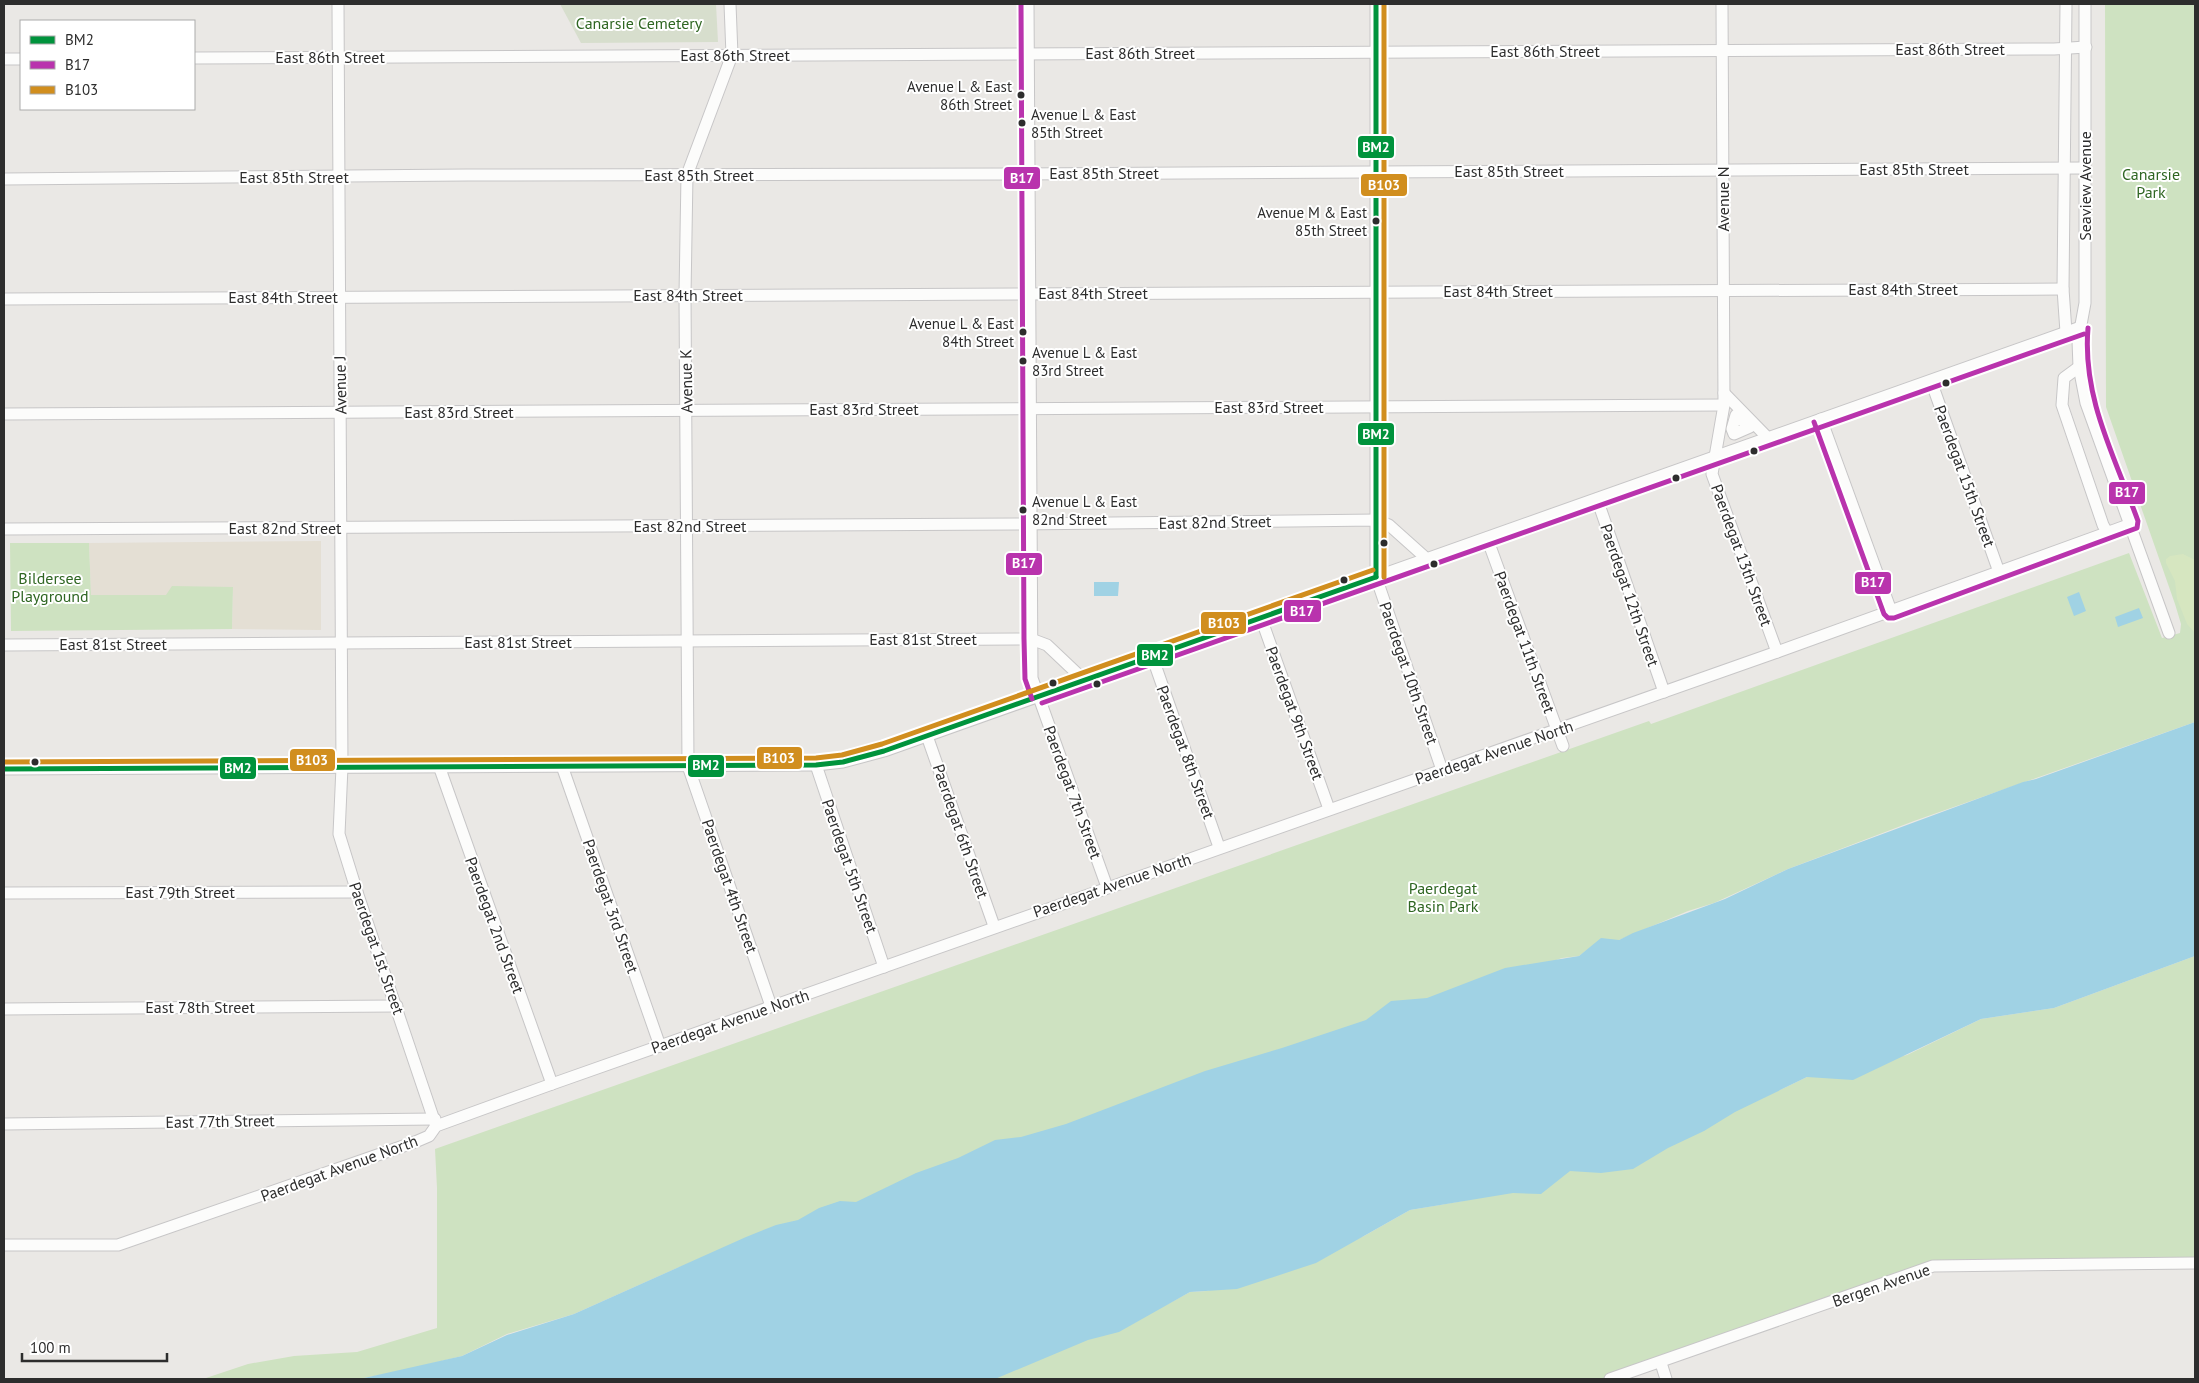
<svg xmlns="http://www.w3.org/2000/svg" width="2199" height="1383" viewBox="0 0 2199 1383" font-family="'PT Sans',sans-serif">
	<style>
		.education { fill: #e4dfd4 }
		.green { fill: #cee2c1 }
		.cemetery { fill: #d7decd }
		.pitch { fill: #d6e6c0 }
		.water { fill: #a0d2e4 }
		.lines { fill: none; stroke-linecap: round; stroke-linejoin: round }
		.minor-casing { stroke: #c7c6c7; stroke-width: 13 }
		.minor { stroke: #fcfcfb; stroke-width: 11 }
		.bus-1-casing { stroke: #fff; stroke-width: 9 }
		.bus-2-casing { stroke: #fff; stroke-width: 9 }
		.bus-3-casing { stroke: #fff; stroke-width: 9 }
		.bus-1 { stroke: #00933c; stroke-width: 5 }
		.bus-2 { stroke: #b933ad; stroke-width: 5 }
		.bus-3 { stroke: #d18e1e; stroke-width: 5 }
		.bus-dot { fill: #2d2d2d; stroke: #fff; stroke-width: 2 }
		.labels { text-anchor: middle; dominant-baseline: central; stroke-width: 4; stroke-linejoin: round; paint-order: stroke }
		.bus-label { font-size: 15px; fill: #2d2d2d; stroke: #fff; text-anchor: end }
		.park-label { font-size: 16px; fill: #2f6622; stroke: #fff }
		.street-label { font-size: 16px; fill: #2d2d2d; stroke: #fff }
		.line-badge { stroke: #fff; stroke-width: 2 }
		.badge-label { font-size: 14px; text-anchor: middle; font-weight: bold; fill: #fff }
	</style>
	<rect width="100%" height="100%" fill="#eae8e5"/>
	<path class="education" d="M 321,541 L 321,630 L 232,629 L 233,587 L 167,595 L 91,595 L 89,543 Z"/>
	<g class="green">
		<path d="M 2105,4 L 2195,4 L 2195,722 L 1914,821 L 1788,869 L 1714,903 L 1688,911 L 1619,940 L 1587,950 L 1579,956 L 1562,958 L 677,1268 L 574,1314 L 507,1334 L 462,1356 L 401,1371 L 364,1378 L 203,1379 L 248,1364 L 294,1356 L 357,1352 L 437,1328 L 437,1188 L 435,1149 L 1649,721 L 1651,724 L 2129,553 L 2162,638 L 2180,633 L 2181,624 L 2175,604 L 2106,407 Z"/>
		<path d="M 10,543 L 89,543 L 91,595 L 166,595 L 172,586 L 233,587 L 232,629 L 11,631 Z"/>
		<path d="M 2195,956 L 2195,1259 L 1933,1266 L 1614,1379 L 953,1379 L 1168,1304 L 1190,1292 L 1207,1291 L 1364,1236 L 1410,1210 L 1463,1201 L 1782,1089 L 1807,1077 L 1816,1077 L 1907,1055 L 1981,1019 L 2054,1008 Z"/>
	</g>
	<path class="cemetery" d="M 560,4 L 716,4 L 718,42 L 581,43 Z"/>
	<path class="pitch" d="M 2183,554 L 2195,560 L 2195,633 L 2187,624 L 2177,599 L 2175,581 L 2166,563 L 2166,559 L 2170,556 Z"/>
	<g class="water">
		<path d="M 1094,582 L 1119,582 L 1118,596 L 1094,596 Z"/>
		<path d="M 2079,592 L 2086,611 L 2074,616 L 2067,597 Z"/>
		<path d="M 2139,608 L 2143,618 L 2118,627 L 2115,617 Z"/>
		<path d="M 2195,722 L 2195,956 L 2054,1008 L 1981,1019 L 1853,1080 L 1807,1077 L 1735,1112 L 1704,1131 L 1668,1148 L 1633,1169 L 1601,1173 L 1570,1171 L 1541,1194 L 1513,1193 L 1410,1210 L 1316,1263 L 1237,1289 L 1190,1292 L 1119,1332 L 1088,1340 L 995,1379 L 321,1379 L 364,1378 L 462,1356 L 507,1335 L 574,1314 L 746,1237 L 776,1225 L 798,1220 L 819,1208 L 840,1201 L 856,1202 L 916,1173 L 958,1158 L 995,1140 L 1021,1137 L 1066,1124 L 1205,1071 L 1282,1048 L 1366,1020 L 1391,1001 L 1427,998 L 1505,968 L 1579,956 L 1601,938 L 1619,940 L 1633,933 L 1725,899 L 1788,869 L 2023,782 L 2036,779 Z"/>
	</g>
	<g class="lines">
		<defs>
			<g id="minor">
				<path d="M 338,4 L 342,767 L 339,834 L 357,892 L 436,1126"/>
				<path d="M 730,4 L 732,55 L 687,175 L 685,295 L 688,766 L 771,1006"/>
				<path d="M 1028,4 L 1032,678 L 1107,887"/>
				<path d="M 1376,4 L 1376,577 L 1442,770"/>
				<path d="M 1722,4 L 1724,405 L 1712,474 L 1777,652"/>
				<path d="M 2085,4 L 2085,303 L 2078,341 L 2079,367 L 2086,403 L 2169,633"/>
				<path d="M 194,58 L 2054,49 L 2086,47"/>
				<path d="M 4,59 L 21,59"/>
				<path d="M 4,179 L 468,175 L 1017,174 L 2084,168"/>
				<path d="M 4,299 L 2063,289"/>
				<path d="M 2066,332 L 2063,289 L 2066,4"/>
				<path d="M 2079,367 L 2064,378 L 2062,405 L 2103,525 L 2107,532"/>
				<path d="M 1931,381 L 1999,572"/>
				<path d="M 1724,393 L 1768,438"/>
				<path d="M 4,414 L 1724,405"/>
				<path d="M 1736,415 L 1750,427 L 1734,434 L 1732,429 Z"/>
				<path d="M 1821,419 L 1891,611"/>
				<path d="M 1597,499 L 1664,692"/>
				<path d="M 4,529 L 1019,524 L 1377,520 L 1389,525 L 1427,559"/>
				<path d="M 1487,538 L 1563,746"/>
				<path d="M 1261,618 L 1329,809"/>
				<path d="M 4,645 L 1031,639 L 1047,645 L 1084,680"/>
				<path d="M 1152,656 L 1219,847"/>
				<path d="M 927,736 L 994,926"/>
				<path d="M 816,765 L 884,967"/>
				<path d="M 439,766 L 552,1084"/>
				<path d="M 562,766 L 660,1046"/>
				<path d="M 4,769 L 816,765 L 843,762 L 884,751 L 2081,327"/>
				<path d="M 4,893 L 357,892"/>
				<path d="M 4,1009 L 397,1006"/>
				<path d="M 4,1124 L 435,1119"/>
				<path d="M 4,1245 L 118,1245 L 415,1142 L 429,1136 L 436,1126 L 552,1084 L 1777,652 L 2131,524"/>
				<path d="M 1661,1363 L 1666,1379"/>
				<path d="M 1610,1379 L 1933,1266 L 2195,1263"/>
			</g>
		</defs>
		<use href="#minor" class="minor-casing"/>
		<use href="#minor" class="minor"/>
		<defs>
			<g id="bus-1">
				<path d="M 1376,4 L 1376,577"/>
				<path d="M 4,769 L 816,765 L 843,762 L 884,751 L 1376,577"/>
			</g>
			<g id="bus-2">
				<path d="M 1021,4 L 1024,639 L 1025,679 L 1032,699"/>
				<path d="M 1814,422 L 1884,614 L 1888,618 L 1894,618 L 2137,528 L 2138,521 C 2115,457 2082,398 2088,328"/>
				<path d="M 1042,703 L 2084,334"/>
			</g>
			<g id="bus-3">
				<path d="M 1384,4 L 1384,577"/>
				<path d="M 4,762 L 816,758 L 842,755 L 882,744 L 1373,570"/>
			</g>
		</defs>
		<use href="#bus-1" class="bus-1-casing"/>
		<use href="#bus-2" class="bus-2-casing"/>
		<use href="#bus-3" class="bus-3-casing"/>
		<use href="#bus-1" class="bus-1"/>
		<use href="#bus-2" class="bus-2"/>
		<use href="#bus-3" class="bus-3"/>
	</g>
	<g class="bus-dot">
		<circle cx="1021" cy="95" r="4.5"/>
		<circle cx="1022" cy="123" r="4.5"/>
		<circle cx="1376" cy="221" r="4.5"/>
		<circle cx="1023" cy="332" r="4.5"/>
		<circle cx="1023" cy="361" r="4.5"/>
		<circle cx="1946" cy="383" r="4.5"/>
		<circle cx="1754" cy="451" r="4.5"/>
		<circle cx="1676" cy="478" r="4.5"/>
		<circle cx="1023" cy="510" r="4.5"/>
		<circle cx="1384" cy="543" r="4.5"/>
		<circle cx="1434" cy="564" r="4.5"/>
		<circle cx="1344" cy="580" r="4.5"/>
		<circle cx="1053" cy="683" r="4.5"/>
		<circle cx="1097" cy="684" r="4.5"/>
		<circle cx="35" cy="762" r="4.5"/>
	</g>
	<g class="labels">
		<g class="bus-label">
			<text x="1012" y="86">Avenue L &amp; East<tspan x="1012" dy="18">86th Street</tspan></text>
			<text x="1031" y="114" text-anchor="start">Avenue L &amp; East<tspan x="1031" dy="18">85th Street</tspan></text>
			<text x="1367" y="212">Avenue M &amp; East<tspan x="1367" dy="18">85th Street</tspan></text>
			<text x="1014" y="323">Avenue L &amp; East<tspan x="1014" dy="18">84th Street</tspan></text>
			<text x="1032" y="352" text-anchor="start">Avenue L &amp; East<tspan x="1032" dy="18">83rd Street</tspan></text>
			<text x="1032" y="501" text-anchor="start">Avenue L &amp; East<tspan x="1032" dy="18">82nd Street</tspan></text>
		</g>
		<g class="park-label">
			<text x="639" y="23">Canarsie Cemetery</text>
			<text x="2151" y="174">Canarsie<tspan x="2151" dy="18">Park</tspan></text>
			<text x="50" y="578">Bildersee<tspan x="50" dy="18">Playground</tspan></text>
			<text x="1443" y="888">Paerdegat<tspan x="1443" dy="18">Basin Park</tspan></text>
		</g>
		<g class="street-label">
			<text x="1950" y="49">East 86th Street</text>
			<text x="1545" y="51">East 86th Street</text>
			<text x="1140" y="53">East 86th Street</text>
			<text x="735" y="55">East 86th Street</text>
			<text x="330" y="57">East 86th Street</text>
			<text x="1914" y="169">East 85th Street</text>
			<text x="1509" y="171">East 85th Street</text>
			<text x="1104" y="173">East 85th Street</text>
			<text x="699" y="175">East 85th Street</text>
			<text x="294" y="177">East 85th Street</text>
			<text transform="translate(2085 186) rotate(-90)">Seaview Avenue</text>
			<text transform="translate(1723 199) rotate(-90)">Avenue N</text>
			<text x="1903" y="289">East 84th Street</text>
			<text x="1498" y="291">East 84th Street</text>
			<text x="1093" y="293">East 84th Street</text>
			<text x="688" y="295">East 84th Street</text>
			<text x="283" y="297">East 84th Street</text>
			<text transform="translate(686 381) rotate(-91)">Avenue K</text>
			<text transform="translate(340 385) rotate(-91)">Avenue J</text>
			<text x="1269" y="407">East 83rd Street</text>
			<text x="864" y="409">East 83rd Street</text>
			<text x="459" y="412">East 83rd Street</text>
			<text transform="translate(1965 476) rotate(70)">Paerdegat 15th Street</text>
			<text transform="translate(1215 522) rotate(-1)">East 82nd Street</text>
			<text x="690" y="526">East 82nd Street</text>
			<text x="285" y="528">East 82nd Street</text>
			<text transform="translate(1742 555) rotate(70)">Paerdegat 13th Street</text>
			<text transform="translate(1630 595) rotate(71)">Paerdegat 12th Street</text>
			<text x="923" y="639">East 81st Street</text>
			<text x="518" y="642">East 81st Street</text>
			<text transform="translate(1525 642) rotate(70)">Paerdegat 11th Street</text>
			<text x="113" y="644">East 81st Street</text>
			<text transform="translate(1409 673) rotate(71)">Paerdegat 10th Street</text>
			<text transform="translate(1295 713) rotate(70)">Paerdegat 9th Street</text>
			<text transform="translate(1186 752) rotate(70)">Paerdegat 8th Street</text>
			<text transform="translate(1494 752) rotate(-19)">Paerdegat Avenue North</text>
			<text transform="translate(1073 792) rotate(70)">Paerdegat 7th Street</text>
			<text transform="translate(961 831) rotate(71)">Paerdegat 6th Street</text>
			<text transform="translate(850 866) rotate(71)">Paerdegat 5th Street</text>
			<text transform="translate(1112 885) rotate(-19)">Paerdegat Avenue North</text>
			<text transform="translate(730 886) rotate(71)">Paerdegat 4th Street</text>
			<text x="180" y="892">East 79th Street</text>
			<text transform="translate(611 906) rotate(71)">Paerdegat 3rd Street</text>
			<text transform="translate(495 925) rotate(70)">Paerdegat 2nd Street</text>
			<text transform="translate(377 948) rotate(71)">Paerdegat 1st Street</text>
			<text x="200" y="1007">East 78th Street</text>
			<text transform="translate(730 1021) rotate(-19)">Paerdegat Avenue North</text>
			<text transform="translate(220 1121) rotate(-1)">East 77th Street</text>
			<text transform="translate(339 1168) rotate(-20)">Paerdegat Avenue North</text>
			<text transform="translate(1881 1285) rotate(-19)">Bergen Avenue</text>
		</g>
	</g>
	<g class="line-badge">
		<rect x="1357" y="135" width="38" height="24" rx="5" fill="#00933c"/>
		<rect x="1003" y="166" width="38" height="24" rx="5" fill="#b933ad"/>
		<rect x="1360" y="173" width="48" height="24" rx="5" fill="#d18e1e"/>
		<rect x="1357" y="422" width="38" height="24" rx="5" fill="#00933c"/>
		<rect x="2108" y="481" width="38" height="24" rx="5" fill="#b933ad"/>
		<rect x="1005" y="552" width="38" height="24" rx="5" fill="#b933ad"/>
		<rect x="1854" y="571" width="38" height="24" rx="5" fill="#b933ad"/>
		<rect x="1283" y="599" width="39" height="24" rx="5" fill="#b933ad"/>
		<rect x="1200" y="611" width="47" height="24" rx="5" fill="#d18e1e"/>
		<rect x="1136" y="643" width="38" height="24" rx="5" fill="#00933c"/>
		<rect x="756" y="746" width="47" height="24" rx="5" fill="#d18e1e"/>
		<rect x="289" y="748" width="47" height="24" rx="5" fill="#d18e1e"/>
		<rect x="687" y="754" width="38" height="24" rx="5" fill="#00933c"/>
		<rect x="219" y="756" width="38" height="24" rx="5" fill="#00933c"/>
	</g>
	<g class="badge-label">
		<text x="1376" y="152">BM2</text>
		<text x="1022" y="183">B17</text>
		<text x="1384" y="190">B103</text>
		<text x="1376" y="439">BM2</text>
		<text x="2127" y="497">B17</text>
		<text x="1024" y="568">B17</text>
		<text x="1873" y="587">B17</text>
		<text x="1302" y="616">B17</text>
		<text x="1224" y="628">B103</text>
		<text x="1155" y="660">BM2</text>
		<text x="779" y="763">B103</text>
		<text x="312" y="765">B103</text>
		<text x="706" y="770">BM2</text>
		<text x="238" y="773">BM2</text>
	</g>
	<rect width="2199" height="1383" fill="none" stroke="#2d2d2d" stroke-width="10"/>
	<rect x="20" y="20" width="175" height="90" fill="#ffffff" stroke="#ababab"/>
	<rect x="30" y="36" width="25" height="8" fill="#00933c" stroke="#ababab"/>
	<text x="65" y="45" font-size="15" fill="#2d2d2d">BM2</text>
	<rect x="30" y="61" width="25" height="8" fill="#b933ad" stroke="#ababab"/>
	<text x="65" y="70" font-size="15" fill="#2d2d2d">B17</text>
	<rect x="30" y="86" width="25" height="8" fill="#d18e1e" stroke="#ababab"/>
	<text x="65" y="95" font-size="15" fill="#2d2d2d">B103</text>
	<path d="M22 1353v8h145v-8" fill="none" stroke="#2d2d2d" stroke-width="2.5"/>
	<text x="30" y="1353" font-size="15" fill="#2d2d2d" stroke="#ffffff" stroke-width="4" paint-order="stroke">100 m</text>
</svg>
